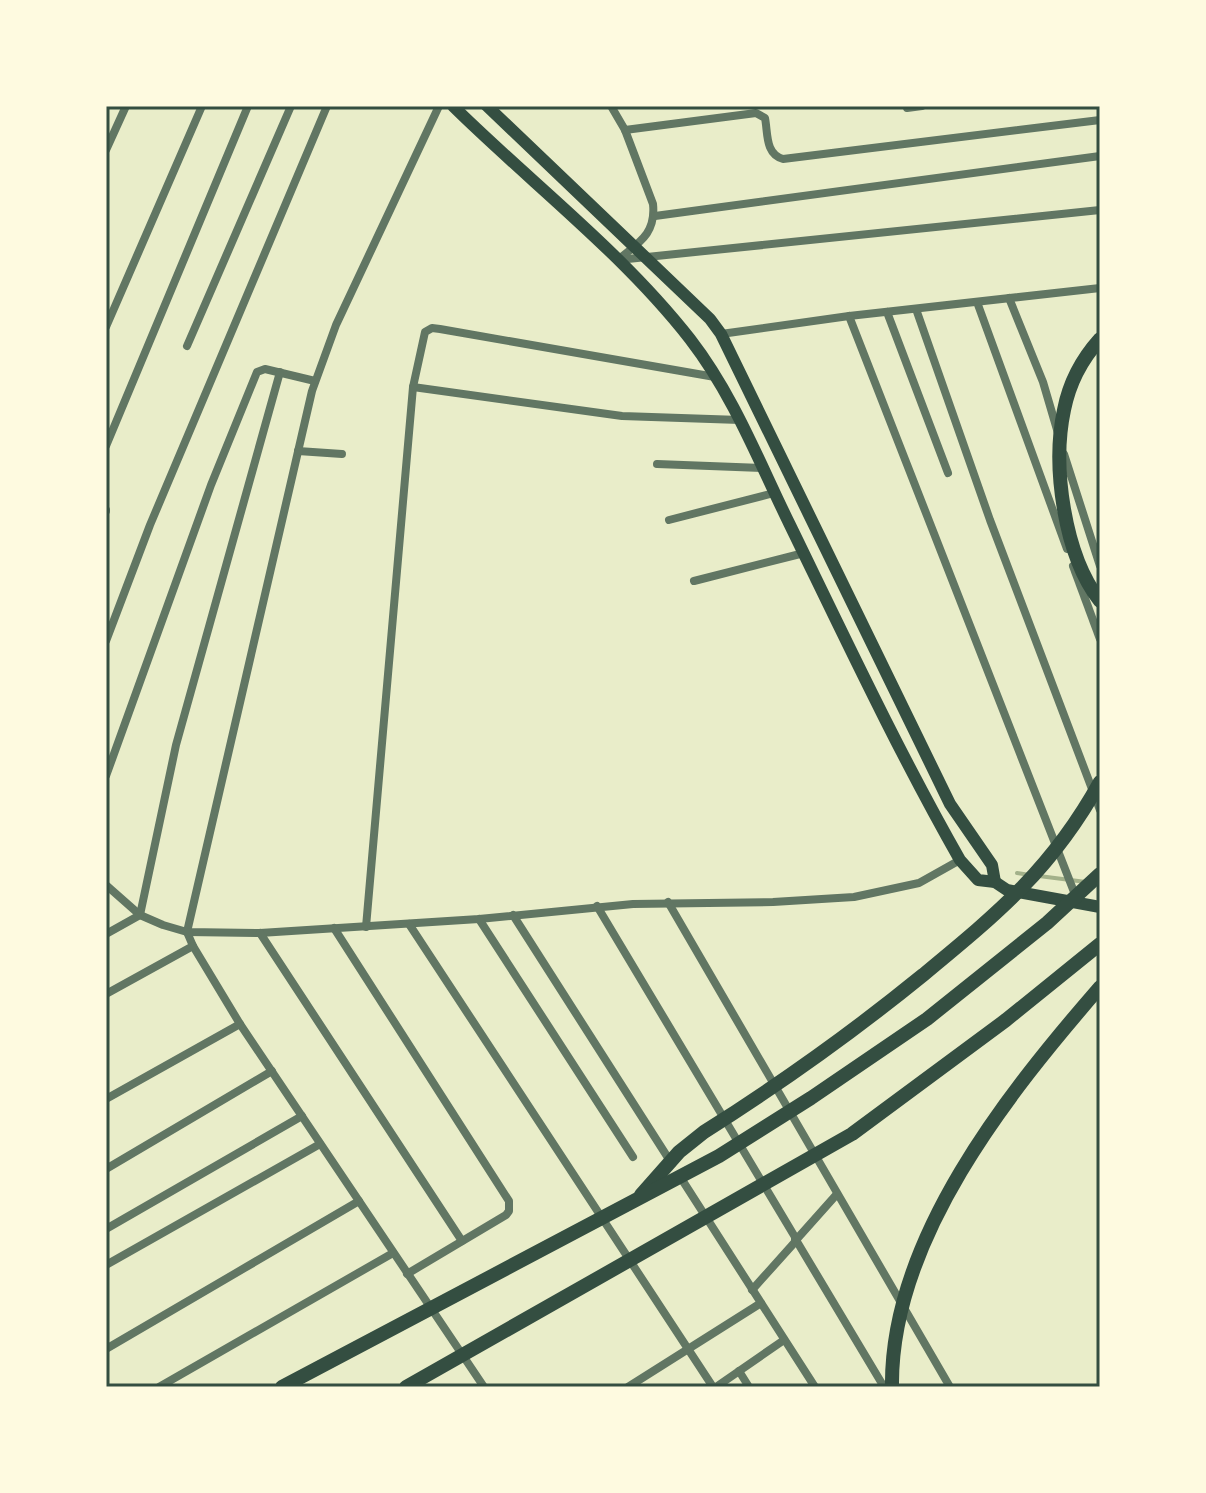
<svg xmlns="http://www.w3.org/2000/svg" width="1206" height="1493" viewBox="0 0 1206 1493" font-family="'Zilla Slab',serif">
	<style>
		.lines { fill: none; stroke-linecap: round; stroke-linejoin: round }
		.stream { stroke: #a3b18a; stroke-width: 4 }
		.minor { stroke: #617663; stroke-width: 8 }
		.secondary { stroke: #344e41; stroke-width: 12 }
		.motorway { stroke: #344e41; stroke-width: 14 }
		.neatline { fill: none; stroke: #344e41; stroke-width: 3 }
	</style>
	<rect width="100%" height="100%" fill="#e9edc9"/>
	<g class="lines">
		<g class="stream">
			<path d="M 1017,873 L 1030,875"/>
			<path d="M 1039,876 L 1086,882"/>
		</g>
		<g class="minor">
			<path d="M 439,106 L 336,325 L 312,391 L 187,932 L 193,946 L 240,1024 L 484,1387"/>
			<path d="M 611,106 L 625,130 L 653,204 C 656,233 640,242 619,259"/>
			<path d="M 907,108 L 922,106"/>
			<path d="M 625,130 L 756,113 L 765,118 C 768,133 765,154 783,159 L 1100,120"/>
			<path d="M 106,150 L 126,106"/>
			<path d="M 655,216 L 1100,156"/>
			<path d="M 618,260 L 1100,210"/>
			<path d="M 1009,298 L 1043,382 L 1058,433"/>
			<path d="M 977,302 L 1067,549"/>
			<path d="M 916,309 L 990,520 L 1100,810"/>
			<path d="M 887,312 L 948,473"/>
			<path d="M 849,316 L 1076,897"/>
			<path d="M 106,327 L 202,106"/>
			<path d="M 721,334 L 849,316 L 1100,288"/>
			<path d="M 187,346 L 291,106"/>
			<path d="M 413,387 L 622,416 L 740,420"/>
			<path d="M 106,446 L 248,106"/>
			<path d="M 298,451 L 342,454"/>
			<path d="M 1064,454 L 1100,566"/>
			<path d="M 657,464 L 762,468"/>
			<path d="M 106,511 L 106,510"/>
			<path d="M 669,520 L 774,493"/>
			<path d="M 1073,566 L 1100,639"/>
			<path d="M 694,581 L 804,553"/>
			<path d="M 106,641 L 150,525 L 327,106"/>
			<path d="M 106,776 L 211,485 L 257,372 L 265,369 L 315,381"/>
			<path d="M 106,885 L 140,915 L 163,925 L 187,932 L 260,933 L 479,919 L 633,904 L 773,902 L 854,897 L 919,883 L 960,860"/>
			<path d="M 668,902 L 950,1387"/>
			<path d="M 597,906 L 795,1237 L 795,1242 L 752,1290"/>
			<path d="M 513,915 L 672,1164"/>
			<path d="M 479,919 L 633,1157"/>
			<path d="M 409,924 L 713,1387"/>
			<path d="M 366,927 L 413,387 L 425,332 L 432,328 L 440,329 L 715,377"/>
			<path d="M 334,928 L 509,1201 L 509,1211 L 506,1215 L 407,1274"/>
			<path d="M 260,933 L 462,1241"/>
			<path d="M 106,934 L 140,915 L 176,745 L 280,372"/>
			<path d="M 106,994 L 193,946"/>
			<path d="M 106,1099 L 240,1024"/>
			<path d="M 106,1169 L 272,1071"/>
			<path d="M 679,1175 L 815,1387"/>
			<path d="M 837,1194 L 796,1240 L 884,1387"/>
			<path d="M 106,1229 L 302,1116"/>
			<path d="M 106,1265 L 320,1144"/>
			<path d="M 106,1349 L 359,1201"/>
			<path d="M 739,1371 L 749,1387"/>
			<path d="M 159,1387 L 393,1253"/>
			<path d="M 628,1387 L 761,1303"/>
			<path d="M 716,1387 L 784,1340"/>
		</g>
		<g class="secondary">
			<path d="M 453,106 C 531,183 622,252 690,339 C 734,396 759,462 790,525 C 845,638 898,751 960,860 L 978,880 L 995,882 L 1007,890 L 1100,907"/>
			<path d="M 487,106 L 710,319 L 721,334 L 950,804 L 992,865 L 995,882"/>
		</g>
		<g class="motorway">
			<path d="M 1100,339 C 1082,359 1069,384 1064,410 C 1052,466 1064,555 1100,601"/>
			<path d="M 641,1195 L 679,1152 L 704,1132 C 780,1084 853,1032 923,975 C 998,913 1052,869 1100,782"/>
			<path d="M 282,1387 L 719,1156 L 811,1098 L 927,1019 L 1047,923 L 1100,874"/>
			<path d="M 406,1387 L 852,1134 L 1006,1020 L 1100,944"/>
			<path d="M 892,1387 C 890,1240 1008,1093 1100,987"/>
		</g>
	</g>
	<rect width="1206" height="1493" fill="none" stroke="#fefae0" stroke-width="216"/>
	<rect x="108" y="108" width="990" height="1277" class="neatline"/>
</svg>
